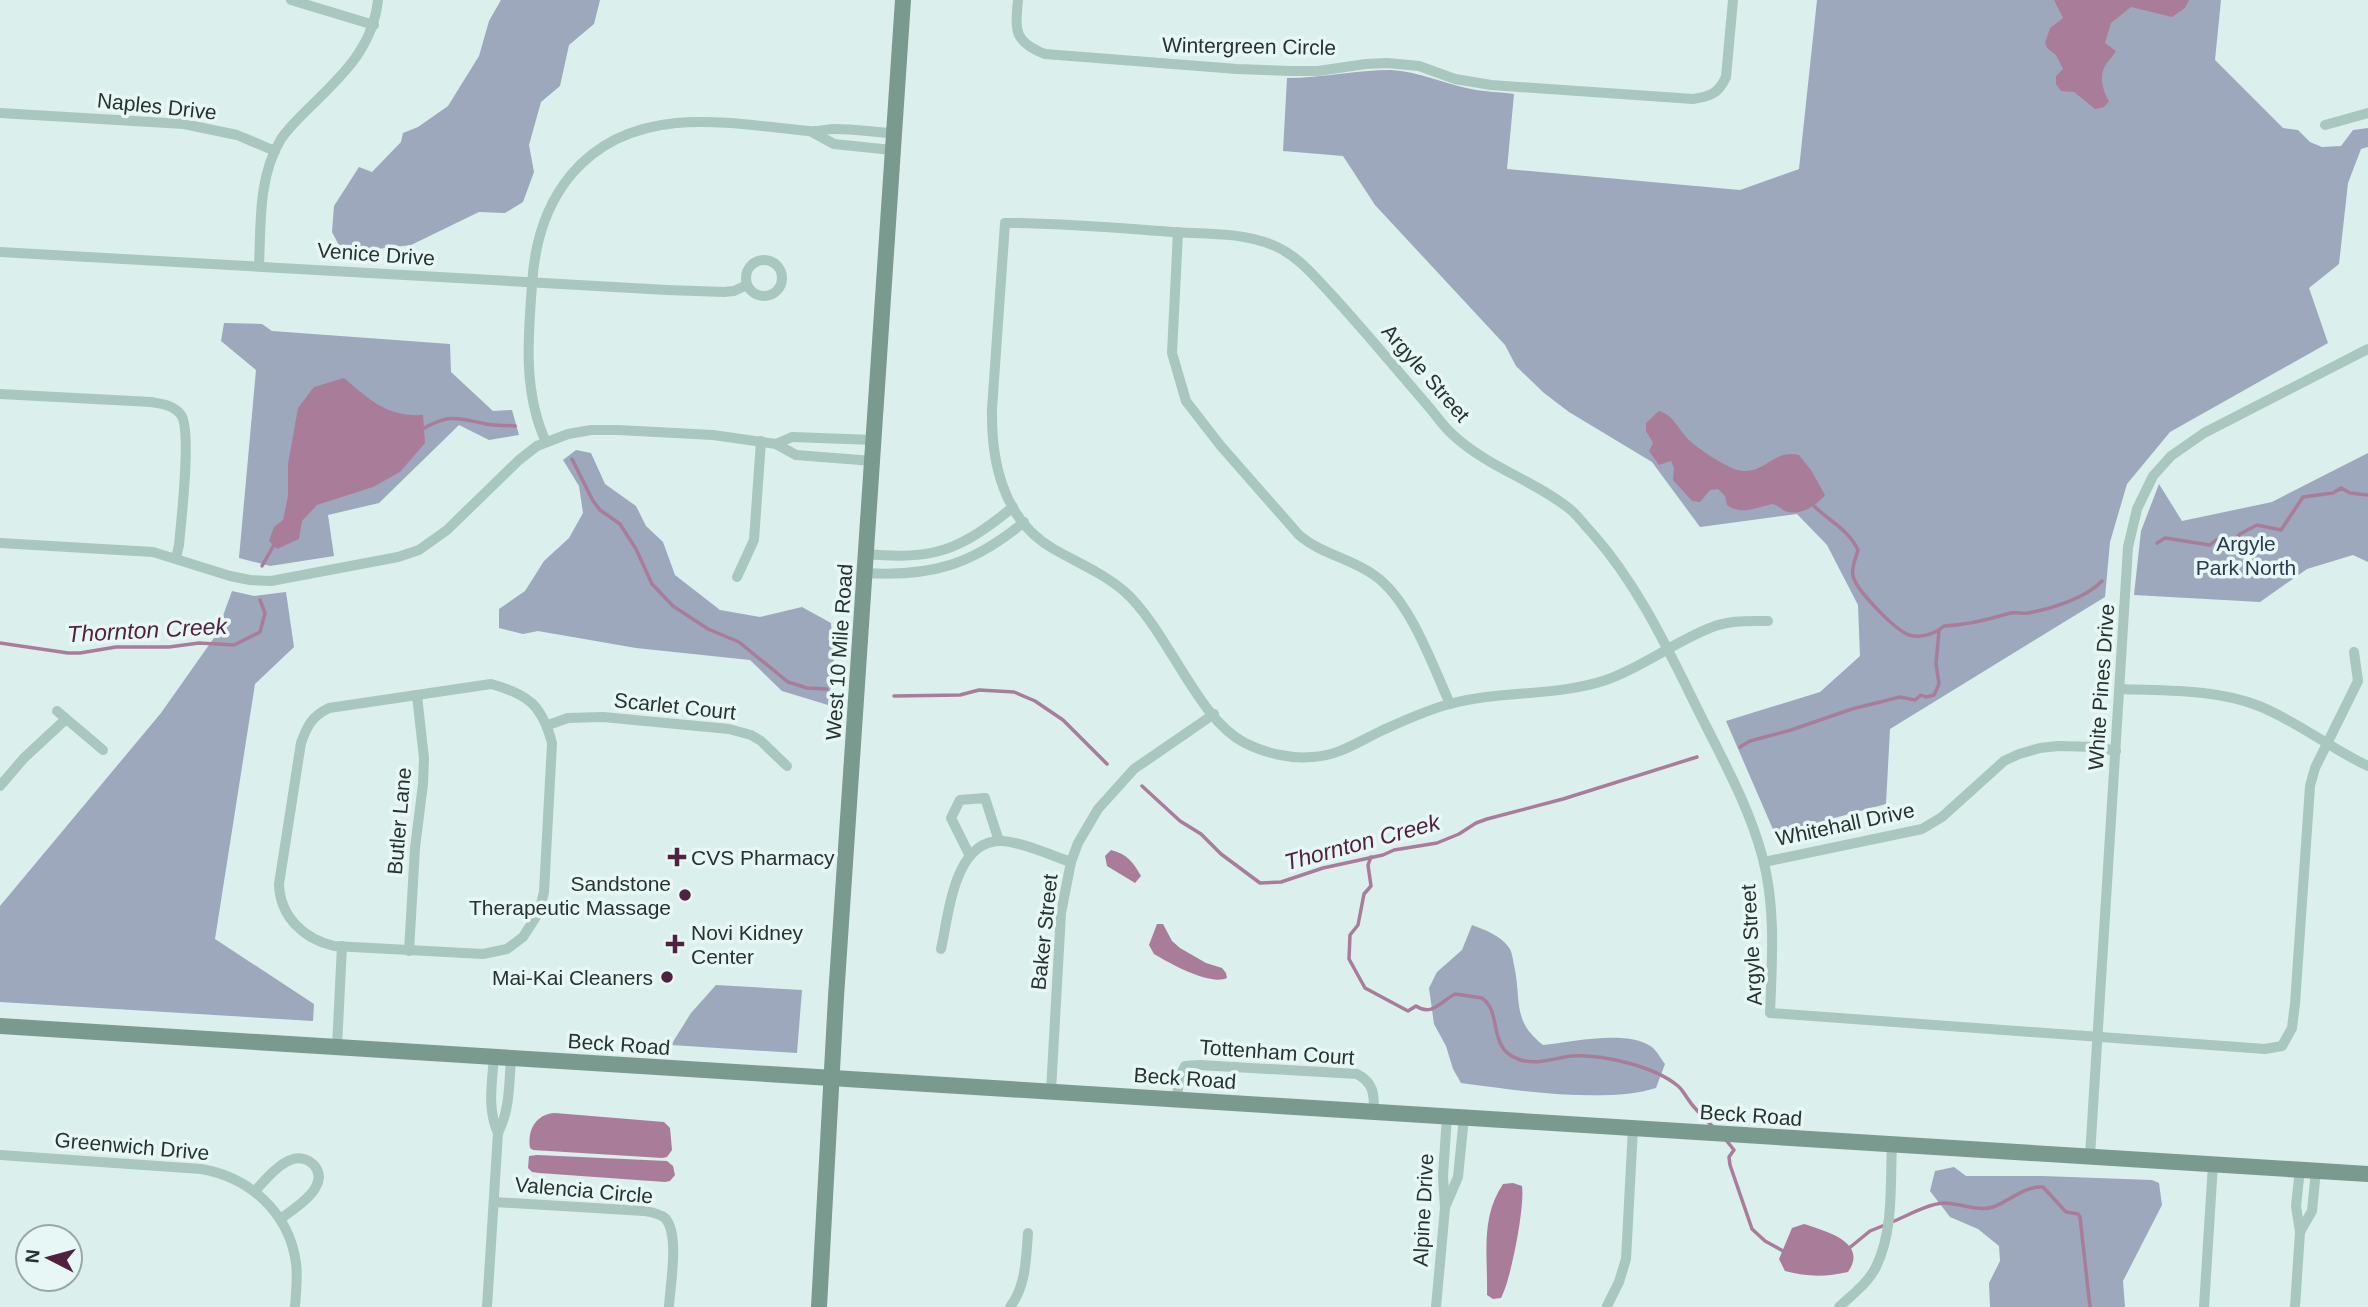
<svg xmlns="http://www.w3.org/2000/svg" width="2368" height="1307" viewBox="0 0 2368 1307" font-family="Arial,sans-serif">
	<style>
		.green { fill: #9da8bc }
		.water { fill: #a97d9a }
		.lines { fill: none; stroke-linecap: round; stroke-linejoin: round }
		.stream { stroke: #a97d9a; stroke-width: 3.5 }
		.minor { stroke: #a9c6bf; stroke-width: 10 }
		.secondary { stroke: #7a998f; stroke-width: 16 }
		.poi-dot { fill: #50223f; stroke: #e7f7f5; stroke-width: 2.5 }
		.labels { text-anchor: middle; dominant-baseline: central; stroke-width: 7; stroke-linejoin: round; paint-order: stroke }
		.street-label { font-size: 21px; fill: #28332f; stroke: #e7f7f5 }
		.park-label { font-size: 21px; fill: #2e394f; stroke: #e7f7f5 }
		.poi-label { font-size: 21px; fill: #28332f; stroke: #e7f7f5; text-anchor: start }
		.water-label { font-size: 23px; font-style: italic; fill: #50223f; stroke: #e7f7f5 }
	</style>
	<rect width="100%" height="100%" fill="#dbefec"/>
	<g class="green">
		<path d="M 501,0 L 600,0 L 594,24 L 569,45 L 560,86 L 541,102 L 529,145 L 534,172 L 523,202 L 505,213 L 479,212 L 411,245 L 343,253 L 332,232 L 334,206 L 359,167 L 372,172 L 401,142 L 403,133 L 418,127 L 448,106 L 479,56 L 489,21 Z"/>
		<path d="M 1817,0 L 2221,0 L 2215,60 L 2283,128 L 2298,130 L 2310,142 L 2322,147 L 2341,146 L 2353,130 L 2368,128 L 2368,147 L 2361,149 L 2348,183 L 2339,264 L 2309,288 L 2328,343 L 2170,432 L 2127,484 L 2110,542 L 2105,597 L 1890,729 L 1886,804 L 1775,834 L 1726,721 L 1820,692 L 1860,656 L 1858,605 L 1827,545 L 1797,514 L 1700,527 L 1652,462 L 1569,412 L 1544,393 L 1516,366 L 1505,345 L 1375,205 L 1343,156 L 1283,151 L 1287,78 C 1322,78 1356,70 1391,70 C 1418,71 1444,84 1471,89 C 1485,92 1500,92 1514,94 L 1507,169 L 1740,190 L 1799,169 Z"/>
		<path d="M 224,323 L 262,324 L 272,331 L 450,344 L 451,372 L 493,411 L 512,410 L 519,435 L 489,440 L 459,425 L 379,503 L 328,515 L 334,556 L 270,566 L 239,558 L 256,370 L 221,341 Z"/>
		<path d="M 576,450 L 591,453 L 605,484 L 636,506 L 646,526 L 663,542 L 675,575 L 720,610 L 760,617 L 802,607 L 831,623 L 834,665 L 828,705 L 782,691 L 750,660 L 636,648 L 538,631 L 523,634 L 499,628 L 499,609 L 525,591 L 544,561 L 569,538 L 583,513 L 579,486 L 563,460 Z"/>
		<path d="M 2368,453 L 2368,562 L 2353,555 L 2307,569 L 2260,602 L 2134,595 L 2141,531 L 2159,484 L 2182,521 L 2272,502 Z"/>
		<path d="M 232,591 L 254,596 L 286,592 L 294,647 L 255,684 L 215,939 L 314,1004 L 313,1021 L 0,1002 L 0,906 L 161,713 L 216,635 Z"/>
		<path d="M 1472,925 C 1485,930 1502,936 1510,949 C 1512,953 1513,960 1514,965 C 1522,1000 1511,1020 1543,1045 C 1571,1042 1628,1029 1652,1047 C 1657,1051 1661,1059 1665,1064 L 1656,1088 C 1606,1104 1514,1090 1461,1083 L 1453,1069 L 1446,1046 L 1434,1024 L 1429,988 L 1437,972 L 1462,950 Z"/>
		<path d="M 716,985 L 802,990 L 797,1053 L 671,1045 L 691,1013 Z"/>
		<path d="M 1954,1167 L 1966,1176 L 2042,1176 L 2152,1180 L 2159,1183 L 2162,1205 L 2123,1281 L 2125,1307 L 1990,1307 L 1989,1283 L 2000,1261 L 1999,1246 L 1978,1229 L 1950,1217 L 1930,1191 L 1935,1171 Z"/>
	</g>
	<g class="water">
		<path d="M 2054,0 L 2189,0 L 2185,8 L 2172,17 L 2131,7 L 2111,23 L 2105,43 L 2116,51 C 2113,57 2108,60 2105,66 C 2099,76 2103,92 2109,101 L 2104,107 L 2095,109 L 2074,92 L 2061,91 L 2056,84 L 2056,76 L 2063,69 L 2056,55 L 2047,48 L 2045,43 L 2050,28 L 2063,18 Z"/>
		<path d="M 344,378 C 370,400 387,417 423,415 L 425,443 L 400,472 L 373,487 L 317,505 L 302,521 L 299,539 L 277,549 L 269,541 L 274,527 L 283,520 L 288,496 L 288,464 L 298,408 L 314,387 Z"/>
		<path d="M 1659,411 C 1674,415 1679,431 1690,441 C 1701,451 1719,462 1732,468 C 1762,481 1771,448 1799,455 L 1811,470 L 1825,495 C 1816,506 1798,518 1783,510 C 1780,508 1777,505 1773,504 C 1757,507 1741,516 1727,505 L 1725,496 L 1718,489 L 1710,490 L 1700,502 L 1692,501 L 1673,480 L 1674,468 L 1671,461 L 1659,465 L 1649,451 L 1653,443 L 1646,431 L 1646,423 Z"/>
		<path d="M 1111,850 C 1127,854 1133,862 1141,876 L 1135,883 L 1107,866 L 1105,856 Z"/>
		<path d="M 1157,924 L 1163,924 L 1172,941 L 1180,948 L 1206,963 L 1222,968 L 1226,973 L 1227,978 C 1210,986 1169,963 1154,954 L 1149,945 Z"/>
		<path d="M 555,1113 L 664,1122 L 670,1128 L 672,1150 L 667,1157 L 662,1158 L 533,1150 L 530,1148 C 527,1130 536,1114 555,1113 Z"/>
		<path d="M 537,1155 L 667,1161 L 673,1166 L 675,1175 L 670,1181 L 665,1182 L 539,1173 L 532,1172 L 528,1168 L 529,1156 Z"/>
		<path d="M 1513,1183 L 1522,1186 C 1525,1206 1511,1280 1501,1298 L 1493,1299 L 1487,1295 C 1488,1256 1480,1218 1503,1184 Z"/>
		<path d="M 1804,1224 C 1825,1231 1869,1242 1848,1272 C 1826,1277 1807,1277 1785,1271 L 1779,1259 L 1792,1228 Z"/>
	</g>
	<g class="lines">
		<g class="stream">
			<path d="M 421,430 C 450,413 456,418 486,424 C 496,426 505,425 515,426"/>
			<path d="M 572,459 L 593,501 L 600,510 L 620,524 L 636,549 L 652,584 L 673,606 L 708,629 L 739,642 L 788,682 L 807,688 L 827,689"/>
			<path d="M 1814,506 C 1829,521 1848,529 1858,550 C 1856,558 1851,567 1853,576 C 1856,590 1895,630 1909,635 C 1921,639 1936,633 1944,626 C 1965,625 1987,620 2007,614 C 2014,611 2021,614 2028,613 C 2051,609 2086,598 2102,581"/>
			<path d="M 2157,543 L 2165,538 L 2210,545 L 2216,540 L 2234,541 L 2240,534 L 2257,525 L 2281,530 L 2303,497 L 2333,493 L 2341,488 L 2350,493 L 2368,495"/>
			<path d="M 262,566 L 275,543"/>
			<path d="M 0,643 L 68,653 L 80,653 L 116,647 L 169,647 L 199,643 L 234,645 L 260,632 L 265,613 L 260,600"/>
			<path d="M 894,696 L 960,695 L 979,690 L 1014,692 L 1035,701 L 1063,720 L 1107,764"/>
			<path d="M 1740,747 L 1750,741 L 1791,730 L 1852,709 L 1900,697 L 1915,700 L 1921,695 L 1926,697 L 1934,695 L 1939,684 L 1936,664 L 1939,631"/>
			<path d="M 1142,786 L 1180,821 L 1201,834 L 1221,854 L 1260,883 L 1281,882 L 1323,868 L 1383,855 L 1394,850 L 1437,843 L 1459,834 L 1476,823 L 1487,819 L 1563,799 L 1697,757"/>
			<path d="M 1371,857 L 1368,865 L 1371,886 L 1364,894 L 1358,925 L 1350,935 L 1349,959 L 1365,988 L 1408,1011 L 1416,1006 C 1432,1017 1441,1001 1455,994 L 1482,998 C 1503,1013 1487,1048 1518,1059 C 1536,1066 1554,1058 1571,1056 C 1602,1054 1654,1066 1678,1086 C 1683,1090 1684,1094 1688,1099 C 1694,1109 1705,1118 1713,1127"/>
			<path d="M 1726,1140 L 1734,1150 L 1729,1157 L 1730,1165 L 1752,1229 L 1765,1241 L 1785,1252"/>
			<path d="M 1892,1222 C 1907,1216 1927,1204 1944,1203 C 1960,1203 1978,1212 1993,1207 C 2010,1201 2024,1186 2043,1187 L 2066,1212 L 2078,1214 L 2080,1217 L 2090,1307"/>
			<path d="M 1848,1249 L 1870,1231 L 1885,1225"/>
		</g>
		<g class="minor">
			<path d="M 291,0 L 374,25"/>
			<path d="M 1018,0 C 1015,31 1014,42 1045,54 L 1237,69 L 1291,71 L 1318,71 L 1366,64 L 1387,63 L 1419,66 L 1455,79 L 1491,85 L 1693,99 C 1711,96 1718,94 1726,77 L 1733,0"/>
			<path d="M 0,113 L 184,124 L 237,135 L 275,151"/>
			<path d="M 2325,125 L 2368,113"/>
			<path d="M 812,132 L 834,144 L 892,150"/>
			<path d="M 1178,232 L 1172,353 L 1186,401 L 1220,445 L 1299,535 C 1321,554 1350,558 1374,575 C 1410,600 1432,664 1450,704"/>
			<path d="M 0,252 L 667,290 L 724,292 L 734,291 L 747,285"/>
			<circle cx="764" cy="278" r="18"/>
			<path d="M 259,266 C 261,223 258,177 281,139 C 289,127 300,117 310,107 C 343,75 373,47 378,0"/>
			<path d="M 0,394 L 151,402 C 162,404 174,405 181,415 C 192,430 181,522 179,545 L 176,558"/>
			<path d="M 546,442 C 523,392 528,338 532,285 C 537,197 584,132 676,123 C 719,119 766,127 809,131 C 817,132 826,129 835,129 C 854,129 874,132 893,133"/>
			<path d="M 776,444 L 792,437 L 874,440"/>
			<path d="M 0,543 L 153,552 L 230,576 L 250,580 L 271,581 L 398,557 L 419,550 L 447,530 L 519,460 L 537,446 L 568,434 L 591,430 L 618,430 L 713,435 L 776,444 L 796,455 L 873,461"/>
			<path d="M 866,554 C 935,560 959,551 1013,507"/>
			<path d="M 865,573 C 931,577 972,565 1024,522"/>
			<path d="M 737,577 L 754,540 L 761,441"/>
			<path d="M 1768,621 C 1748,621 1728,620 1710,628 C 1674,642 1643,667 1606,680 C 1555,697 1501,690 1450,704 C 1426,710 1403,721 1381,731 C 1358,742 1338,756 1312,757 C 1290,759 1265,753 1245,743 C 1197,719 1168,630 1124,591 C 1103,573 1076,562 1052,548 C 1003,519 991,461 992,409 L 1005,223 C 1061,223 1116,228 1172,232 C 1206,234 1243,232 1275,246 C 1298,256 1314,276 1331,294 C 1364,330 1396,369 1428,406 C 1436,415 1443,426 1452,434 C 1487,467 1534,480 1571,510 C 1579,517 1585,526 1592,533 C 1640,587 1670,654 1702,718 C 1725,764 1750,809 1763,859 C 1776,909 1772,962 1770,1013 L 2265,1049 L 2282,1046 L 2292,1028 L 2295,1004 L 2310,786 L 2315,768 L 2358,681 L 2354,652"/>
			<path d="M 491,684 C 528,694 542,705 552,743 L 544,892 L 539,912 L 523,937 L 507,949 L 483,954 L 334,946 C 304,939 280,917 279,884 L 301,743 C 307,726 312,716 329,708 Z"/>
			<path d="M 2120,689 C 2166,691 2216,689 2259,706 C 2297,721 2331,749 2368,766"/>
			<path d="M 57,711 L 103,750"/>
			<path d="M 548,725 L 568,718 L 603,717 L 729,729 L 751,735 L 761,741 L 787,766"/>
			<path d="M 0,786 L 24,758 L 66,719"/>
			<path d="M 969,854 L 951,818 L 960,800 L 985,798 L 999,841"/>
			<path d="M 1764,862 L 1922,829 L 1942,817 L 2004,761 L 2019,754 L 2040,748 L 2058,746 L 2097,747 L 2116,751"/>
			<path d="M 941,949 C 949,914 954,838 1003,841 C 1025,843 1050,855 1071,862"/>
			<path d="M 409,951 L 415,848 L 423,784 L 424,758 L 417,696"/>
			<path d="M 337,1047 L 342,946"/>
			<path d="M 494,1057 C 492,1083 487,1109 498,1133"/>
			<path d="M 1051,1091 L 1061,913 L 1071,862 L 1078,843 L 1098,809 L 1134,769 L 1214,714"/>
			<path d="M 1177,1099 L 1179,1078 L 1185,1066 L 1199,1065 L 1357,1074 C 1374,1083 1374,1094 1374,1111"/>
			<path d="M 0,1155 L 201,1169 C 249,1177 289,1212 296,1263 C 298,1277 296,1292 295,1307"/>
			<path d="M 2090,1156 L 2128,547 L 2137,509 L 2153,476 L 2171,456 L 2204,433 L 2368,349"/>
			<path d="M 255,1191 C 265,1180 279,1163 293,1159 C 301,1157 309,1160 314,1165 C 332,1186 294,1209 280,1219"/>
			<path d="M 494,1202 L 644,1211 C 651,1212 659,1213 665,1218 C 680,1234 670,1286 669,1307"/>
			<path d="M 1446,1205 L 1458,1177 L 1464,1117"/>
			<path d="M 2300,1232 L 2312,1211 L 2316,1170"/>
			<path d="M 1607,1306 L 1619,1282 L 1626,1259 L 1633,1128"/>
			<path d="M 487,1307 L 498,1133 C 510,1110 509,1084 511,1058"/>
			<path d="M 1010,1307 C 1026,1286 1026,1259 1028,1233"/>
			<path d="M 1436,1307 L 1445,1208 L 1443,1176 L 1447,1116"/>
			<path d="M 1839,1307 C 1852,1295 1868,1283 1876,1267 C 1894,1230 1890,1185 1892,1144"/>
			<path d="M 2204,1307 L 2213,1164"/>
			<path d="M 2295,1307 L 2300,1232 L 2296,1206 L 2300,1169"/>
		</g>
		<g class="secondary">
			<path d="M 0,1026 L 2368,1174"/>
			<path d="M 819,1307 L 836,997 L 903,0"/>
		</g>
	</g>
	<g class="poi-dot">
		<path d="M673.5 846.5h7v7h7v7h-7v7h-7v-7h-7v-7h7z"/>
		<circle cx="685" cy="895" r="7"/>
		<path d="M671.5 933.5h7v7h7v7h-7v7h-7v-7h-7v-7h7z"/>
		<circle cx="667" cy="977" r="7"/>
	</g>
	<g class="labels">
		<g class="street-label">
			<text transform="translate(1249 46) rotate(1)">Wintergreen Circle</text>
			<text transform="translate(157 106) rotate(6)">Naples Drive</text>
			<text transform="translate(376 254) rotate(4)">Venice Drive</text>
			<text transform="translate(1426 373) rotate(49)">Argyle Street</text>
			<text transform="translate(839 652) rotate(-86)">West 10 Mile Road</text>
			<text transform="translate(2101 687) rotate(-86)">White Pines Drive</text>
			<text transform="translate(675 706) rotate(6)">Scarlet Court</text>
			<text transform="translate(399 821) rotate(-85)">Butler Lane</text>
			<text transform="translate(1845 824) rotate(-12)">Whitehall Drive</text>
			<text transform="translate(1044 932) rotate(-84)">Baker Street</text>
			<text transform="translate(1751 945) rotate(-93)">Argyle Street</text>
			<text transform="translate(619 1044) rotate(4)">Beck Road</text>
			<text transform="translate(1277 1052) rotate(4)">Tottenham Court</text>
			<text transform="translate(1185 1078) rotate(4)">Beck Road</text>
			<text transform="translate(1751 1115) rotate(4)">Beck Road</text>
			<text transform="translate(132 1146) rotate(5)">Greenwich Drive</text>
			<text transform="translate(584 1190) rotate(5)">Valencia Circle</text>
			<text transform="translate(1423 1210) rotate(-87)">Alpine Drive</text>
		</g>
		<g class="park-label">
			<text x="2246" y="543">Argyle<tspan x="2246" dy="24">Park North</tspan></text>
		</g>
		<g class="poi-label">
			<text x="691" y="857">CVS Pharmacy</text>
			<text x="671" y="883" text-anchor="end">Sandstone<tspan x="671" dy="24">Therapeutic Massage</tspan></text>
			<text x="691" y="932">Novi Kidney<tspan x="691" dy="24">Center</tspan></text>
			<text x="653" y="977" text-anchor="end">Mai-Kai Cleaners</text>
		</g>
		<g class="water-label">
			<text transform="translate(147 630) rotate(-3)">Thornton Creek</text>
			<text transform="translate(1362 842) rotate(-15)">Thornton Creek</text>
		</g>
	</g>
	<g transform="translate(49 1258) rotate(276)"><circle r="33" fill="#e7f7f5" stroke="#9ba9a6" stroke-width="2"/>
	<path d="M0-5L12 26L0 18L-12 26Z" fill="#50223f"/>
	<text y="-10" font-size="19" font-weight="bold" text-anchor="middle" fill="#28332f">N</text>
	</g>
</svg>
